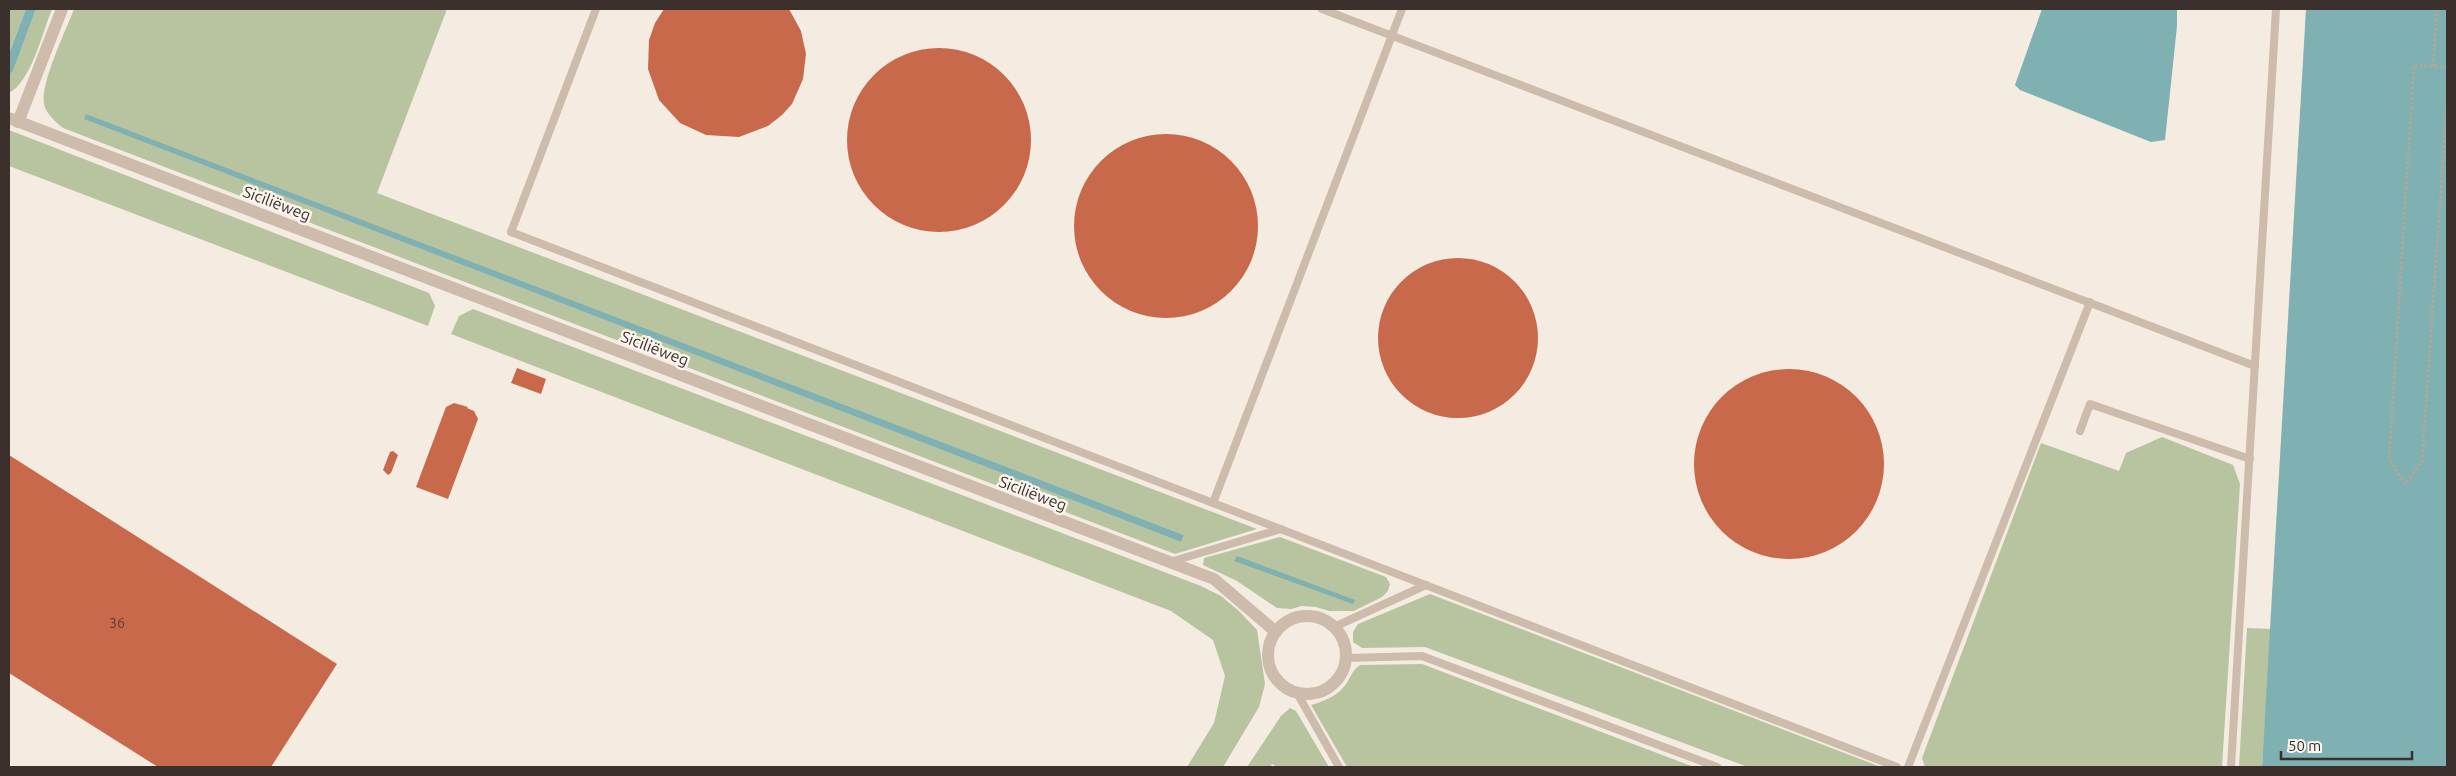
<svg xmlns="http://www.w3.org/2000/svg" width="2456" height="776" viewBox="0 0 2456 776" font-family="Ubuntu,sans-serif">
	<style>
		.green { fill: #b8c4a0; fill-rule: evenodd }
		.water { fill: #7fb0b2 }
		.building { fill: #c8694b }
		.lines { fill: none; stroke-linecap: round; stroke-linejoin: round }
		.path { stroke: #b9a596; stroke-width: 3; stroke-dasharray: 2.5 2.5; stroke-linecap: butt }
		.lane { stroke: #cdbbac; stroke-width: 8 }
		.street { stroke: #cdbbac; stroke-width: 12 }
		.labels { text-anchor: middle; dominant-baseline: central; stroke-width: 5; stroke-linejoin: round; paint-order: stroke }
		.number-label { font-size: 14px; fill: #5e3e33 }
		.street-label { font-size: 16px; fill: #3b302b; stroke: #fbf5ee }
	</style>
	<rect width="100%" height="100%" fill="#f4ebe1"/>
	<g class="green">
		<path d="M 9,9 L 26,9 L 9,54 Z"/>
		<path d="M 36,9 L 52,9 C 43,31 31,82 9,93 L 9,75 L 13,71 Z"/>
		<path d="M 74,9 L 447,9 L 377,193 L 1257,529 L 1175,554 L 63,128 C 56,122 46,114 44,104 C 40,84 66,30 74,9 ZM 86,115 L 1184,535 L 1181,542 L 85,119 Z"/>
		<path d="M 9,130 L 429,293 L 435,306 L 428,326 L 9,166 Z"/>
		<path d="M 473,309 L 1201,586 L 1221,596 L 1239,611 L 1257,630 L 1265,684 L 1259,707 L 1223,767 L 1187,767 L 1214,723 L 1225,676 L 1213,640 L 1171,611 L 451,334 L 459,316 Z"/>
		<path d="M 2162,437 L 2233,465 L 2240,484 L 2222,767 L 1925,767 L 1922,758 L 2041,443 L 2119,471 L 2126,453 Z"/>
		<path d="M 1280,537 L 1386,577 L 1390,584 L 1388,591 L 1382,597 L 1354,611 L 1329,611 L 1316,607 L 1302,606 L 1291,609 L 1277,608 L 1237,581 L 1203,565 L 1204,558 Z"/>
		<path d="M 1430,594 L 1881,767 L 1748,767 L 1425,647 L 1362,648 L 1353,642 L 1353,632 L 1358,624 Z"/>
		<path d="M 2247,628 L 2271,629 L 2262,767 L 2239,767 Z"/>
		<path d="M 1422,664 L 1694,767 L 1347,767 L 1311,705 C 1325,701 1340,695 1348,681 C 1352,674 1353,670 1360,665 Z"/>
		<path d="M 1290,708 L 1296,711 L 1329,767 L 1277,767 L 1272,764 L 1270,767 L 1247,767 L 1281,716 Z"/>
	</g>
	<g class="water">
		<path d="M 26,9 L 36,9 L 13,71 L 9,75 L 9,54 Z"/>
		<path d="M 2042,9 L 2177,9 L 2177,26 L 2165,140 L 2151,142 L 2020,90 L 2015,85 Z"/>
		<path d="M 2306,9 L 2447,9 L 2447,767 L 2262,767 Z"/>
		<path d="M 86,114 L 1184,535 L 1181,542 L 84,119 Z"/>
		<path d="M 1237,556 L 1355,600 L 1353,604 L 1234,561 Z"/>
	</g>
	<g class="building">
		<path d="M 664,9 L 789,9 L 801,31 L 806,54 L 803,79 L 792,104 L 782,115 L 768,126 L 739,137 L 706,135 L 680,123 L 659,100 L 648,69 L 649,40 L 655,23 Z"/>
		<circle cx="939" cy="140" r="92"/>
		<circle cx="1166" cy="226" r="92"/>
		<circle cx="1458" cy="338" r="80"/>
		<path d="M 517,368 L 546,379 L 541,394 L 511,383 Z"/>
		<circle cx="1789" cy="464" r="95"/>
		<path d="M 454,403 L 468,407 L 467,408 L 474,411 L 478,419 L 448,499 L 416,487 L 446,407 Z"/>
		<path d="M 393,451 L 398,455 L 391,473 L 388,475 L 383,470 L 390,452 Z"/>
		<path d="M 9,455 L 337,664 L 271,767 L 158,767 L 9,673 Z"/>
	</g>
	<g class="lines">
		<g class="path">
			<path d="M 2433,66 L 2437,9"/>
			<path d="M 2447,67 L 2414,65 L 2389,459 L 2405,484 L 2422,461 L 2447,104"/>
		</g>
		<g class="lane">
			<path d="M 596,9 L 511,232 L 1897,767"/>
			<path d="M 1322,9 L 2255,366"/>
			<path d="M 2080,431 L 2090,404 L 2250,459"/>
			<path d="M 1213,503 L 1402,9"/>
			<path d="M 1170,562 L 1281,529"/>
			<path d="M 1334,627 L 1426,585"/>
			<path d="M 1346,658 L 1422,656 L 1717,767"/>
			<path d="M 1297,693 L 1339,767"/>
			<path d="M 1908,767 L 2090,302"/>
			<path d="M 2231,767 L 2276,9"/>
		</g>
		<g class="street">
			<path d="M 9,118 L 1214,579 L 1276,632"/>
			<path d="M 18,122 L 62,9"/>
			<circle cx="1307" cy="655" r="39"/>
		</g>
	</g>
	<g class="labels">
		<g class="number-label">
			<text x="117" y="623">36</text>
		</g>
		<g class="street-label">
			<text transform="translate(277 203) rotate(21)">Siciliëweg</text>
			<text transform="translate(655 348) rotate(21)">Siciliëweg</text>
			<text transform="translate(1033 493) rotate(21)">Siciliëweg</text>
		</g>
	</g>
	<rect width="2456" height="776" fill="none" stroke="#3b302b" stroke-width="20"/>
	<path d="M2281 751v8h131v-8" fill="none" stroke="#3b302b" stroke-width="2.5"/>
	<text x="2288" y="751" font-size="15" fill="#3b302b" stroke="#fbf5ee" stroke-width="4" paint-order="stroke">50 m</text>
</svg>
